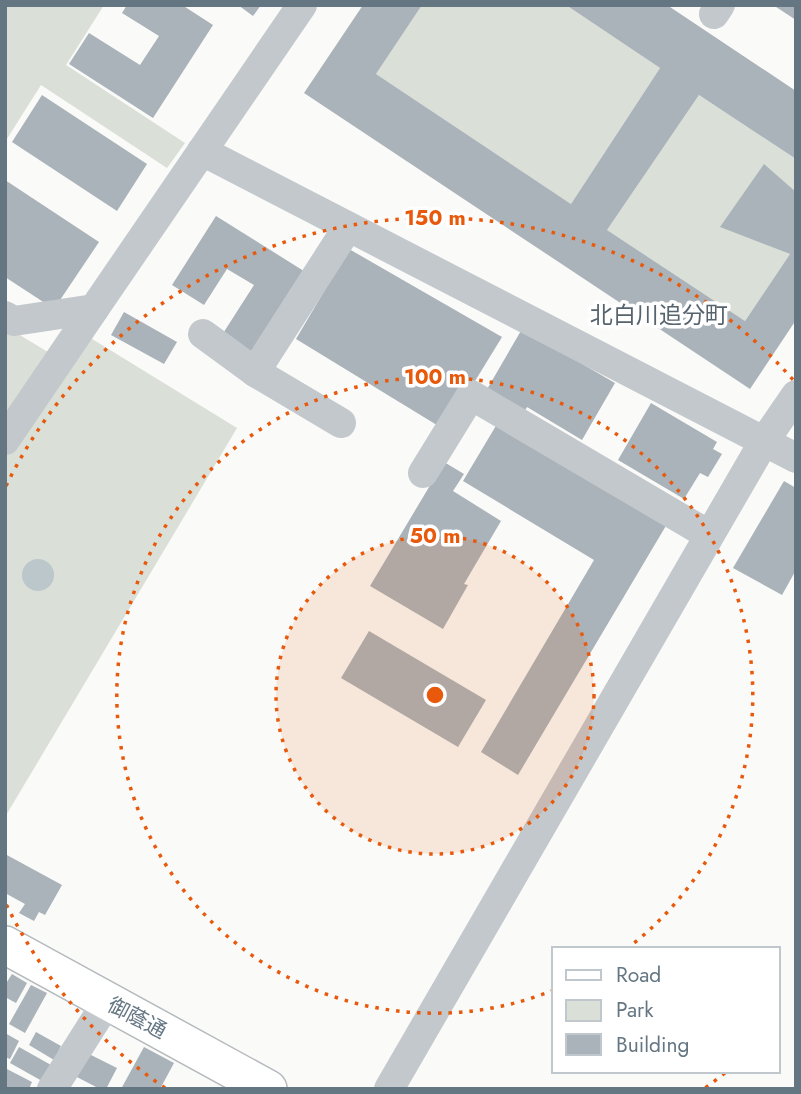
<svg xmlns="http://www.w3.org/2000/svg" width="801" height="1094" viewBox="0 0 801 1094" font-family="Jost,'Noto Sans JP',sans-serif">
	<style>
		.green { fill: #dadfd7 }
		.water { fill: #bbc7cb }
		.building { fill: #aab3b9 }
		.lines { fill: none; stroke-linecap: round; stroke-linejoin: round }
		.major-casing { stroke: #b5babe; stroke-width: 40 }
		.minor { stroke: #c3c8cc; stroke-width: 30 }
		.major { stroke: #fff; stroke-width: 37 }
		.ring { fill: none; stroke: #e8590c; stroke-width: 3.5; stroke-dasharray: 3.5 7 }
		.labels { text-anchor: middle; dominant-baseline: central; stroke-width: 7; stroke-linejoin: round; paint-order: stroke }
		.street-label { font-size: 21px; fill: #657683; stroke: #fff }
		.neighbourhood-label { font-size: 23px; fill: #57646e; stroke: #fff }
		.centre { fill: #e8590c; stroke: #fff; stroke-width: 3.5 }
		.ring-label { font-size: 21px; text-anchor: middle; font-weight: bold; fill: #e8590c; stroke: #fff; stroke-width: 7; stroke-linejoin: round; paint-order: stroke }
	</style>
	<rect width="100%" height="100%" fill="#fafaf8"/>
	<g class="green">
		<path d="M 5,5 L 104,5 L 66,65 L 185,143 L 167,168 L 41,85 L 5,142 Z"/>
		<path d="M 422,5 L 566,5 L 660,68 L 571,204 L 376,74 Z"/>
		<path d="M 699,95 L 796,159 L 796,192 L 764,165 L 721,227 L 790,254 L 745,321 L 607,230 Z"/>
		<path d="M 5,326 L 66,363 L 84,334 L 237,428 L 5,817 Z"/>
	</g>
	<circle class="water" cx="38" cy="575" r="16"/>
	<g class="building">
		<path d="M 127,5 L 182,5 L 213,25 L 153,118 L 69,64 L 89,33 L 140,65 L 159,36 L 122,13 Z"/>
		<path d="M 238,5 L 261,5 L 253,16 Z"/>
		<path d="M 363,5 L 422,5 L 376,74 L 571,204 L 660,68 L 566,5 L 667,5 L 796,91 L 796,159 L 699,95 L 607,230 L 745,321 L 790,254 L 720,227 L 764,164 L 796,192 L 796,320 L 750,389 L 304,93 Z"/>
		<path d="M 773,5 L 796,5 L 796,20 Z"/>
		<path d="M 42,95 L 147,164 L 117,211 L 12,142 Z"/>
		<path d="M 5,180 L 99,242 L 54,309 L 5,277 Z"/>
		<path d="M 216,216 L 307,273 L 253,358 L 220,338 L 254,285 L 227,269 L 204,305 L 172,285 Z"/>
		<path d="M 349,249 L 502,337 L 445,430 L 296,339 Z"/>
		<path d="M 124,312 L 177,342 L 164,364 L 111,335 Z"/>
		<path d="M 522,329 L 615,383 L 582,440 L 527,407 L 521,418 L 486,391 Z"/>
		<path d="M 651,403 L 717,442 L 713,449 L 722,454 L 708,477 L 700,473 L 684,499 L 618,460 Z"/>
		<path d="M 497,424 L 667,524 L 518,775 L 481,752 L 594,560 L 463,481 Z"/>
		<path d="M 444,462 L 464,474 L 453,491 L 501,521 L 464,584 L 468,585 L 443,629 L 370,586 Z"/>
		<path d="M 784,481 L 796,488 L 796,570 L 782,595 L 733,568 Z"/>
		<path d="M 369,631 L 486,700 L 458,747 L 341,678 Z"/>
		<path d="M 5,854 L 62,885 L 45,915 L 39,912 L 34,921 L 19,913 L 25,904 L 5,893 Z"/>
		<path d="M 12,974 L 27,983 L 16,1003 L 5,997 L 5,985 Z"/>
		<path d="M 31,985 L 47,993 L 25,1033 L 9,1024 Z"/>
		<path d="M 36,1032 L 61,1046 L 54,1060 L 29,1045 Z"/>
		<path d="M 5,1033 L 19,1041 L 10,1059 L 5,1057 Z"/>
		<path d="M 19,1047 L 51,1065 L 42,1081 L 10,1063 Z"/>
		<path d="M 144,1047 L 174,1063 L 160,1089 L 121,1089 Z"/>
		<path d="M 85,1052 L 117,1068 L 106,1089 L 100,1089 L 73,1075 Z"/>
		<path d="M 5,1068 L 32,1082 L 29,1089 L 5,1087 Z"/>
	</g>
	<g class="lines">
		<defs>
			<path id="major" d="M 5,945 L 268,1089"/>
		</defs>
		<use href="#major" class="major-casing"/>
		<g class="minor">
			<path d="M 714,14 L 720,5"/>
			<path d="M 202,151 L 796,458"/>
			<path d="M 5,316 L 14,321 L 94,309 L 302,5"/>
			<path d="M 203,334 L 255,372"/>
			<path d="M 341,423 L 255,372 L 348,227"/>
			<path d="M 5,440 L 94,309"/>
			<path d="M 423,473 L 471,395 L 709,535"/>
			<path d="M 52,1089 L 107,1002"/>
			<path d="M 389,1089 L 763,443 L 796,395"/>
		</g>
		<use href="#major" class="major"/>
	</g>
	<circle cx="435" cy="695" r="159" fill="#e8590c" fill-opacity=".12"/>
	<g class="ring">
		<circle cx="435" cy="695" r="159"/>
		<path d="M554 990A318 318 0 1 1 629 947"/>
		<path d="M725 1073A477 477 0 0 1 705 1088M165 1088A477 477 0 0 1 6 904M6 486A477 477 0 0 1 795 382"/>
	</g>
	<g class="labels">
		<g class="street-label">
			<text transform="translate(137 1018) rotate(28)">御蔭通</text>
		</g>
		<g class="neighbourhood-label">
			<text x="659" y="315">北白川追分町</text>
		</g>
	</g>
	<circle cx="435" cy="695" r="10" class="centre"/>
	<g class="ring-label">
		<text x="435" y="225">150 m</text>
		<text x="435" y="384">100 m</text>
		<text x="435" y="543">50 m</text>
	</g>
	<rect width="801" height="1094" fill="none" stroke="#657683" stroke-width="14"/>
	<rect x="552" y="947" width="228" height="126" fill="#ffffff" stroke="#c1c8cd" stroke-width="2"/>
	<rect x="566" y="970" width="35" height="10" fill="#ffffff" stroke="#c1c8cd" stroke-width="2"/>
	<text x="616" y="982" font-size="21" fill="#657683">Road</text>
	<rect x="566" y="1000" width="35" height="21" fill="#dadfd7" stroke="#c1c8cd" stroke-width="2"/>
	<text x="616" y="1017" font-size="21" fill="#657683">Park</text>
	<rect x="566" y="1034" width="35" height="21" fill="#aab3b9" stroke="#c1c8cd" stroke-width="2"/>
	<text x="616" y="1052" font-size="21" fill="#657683">Building</text>
</svg>
